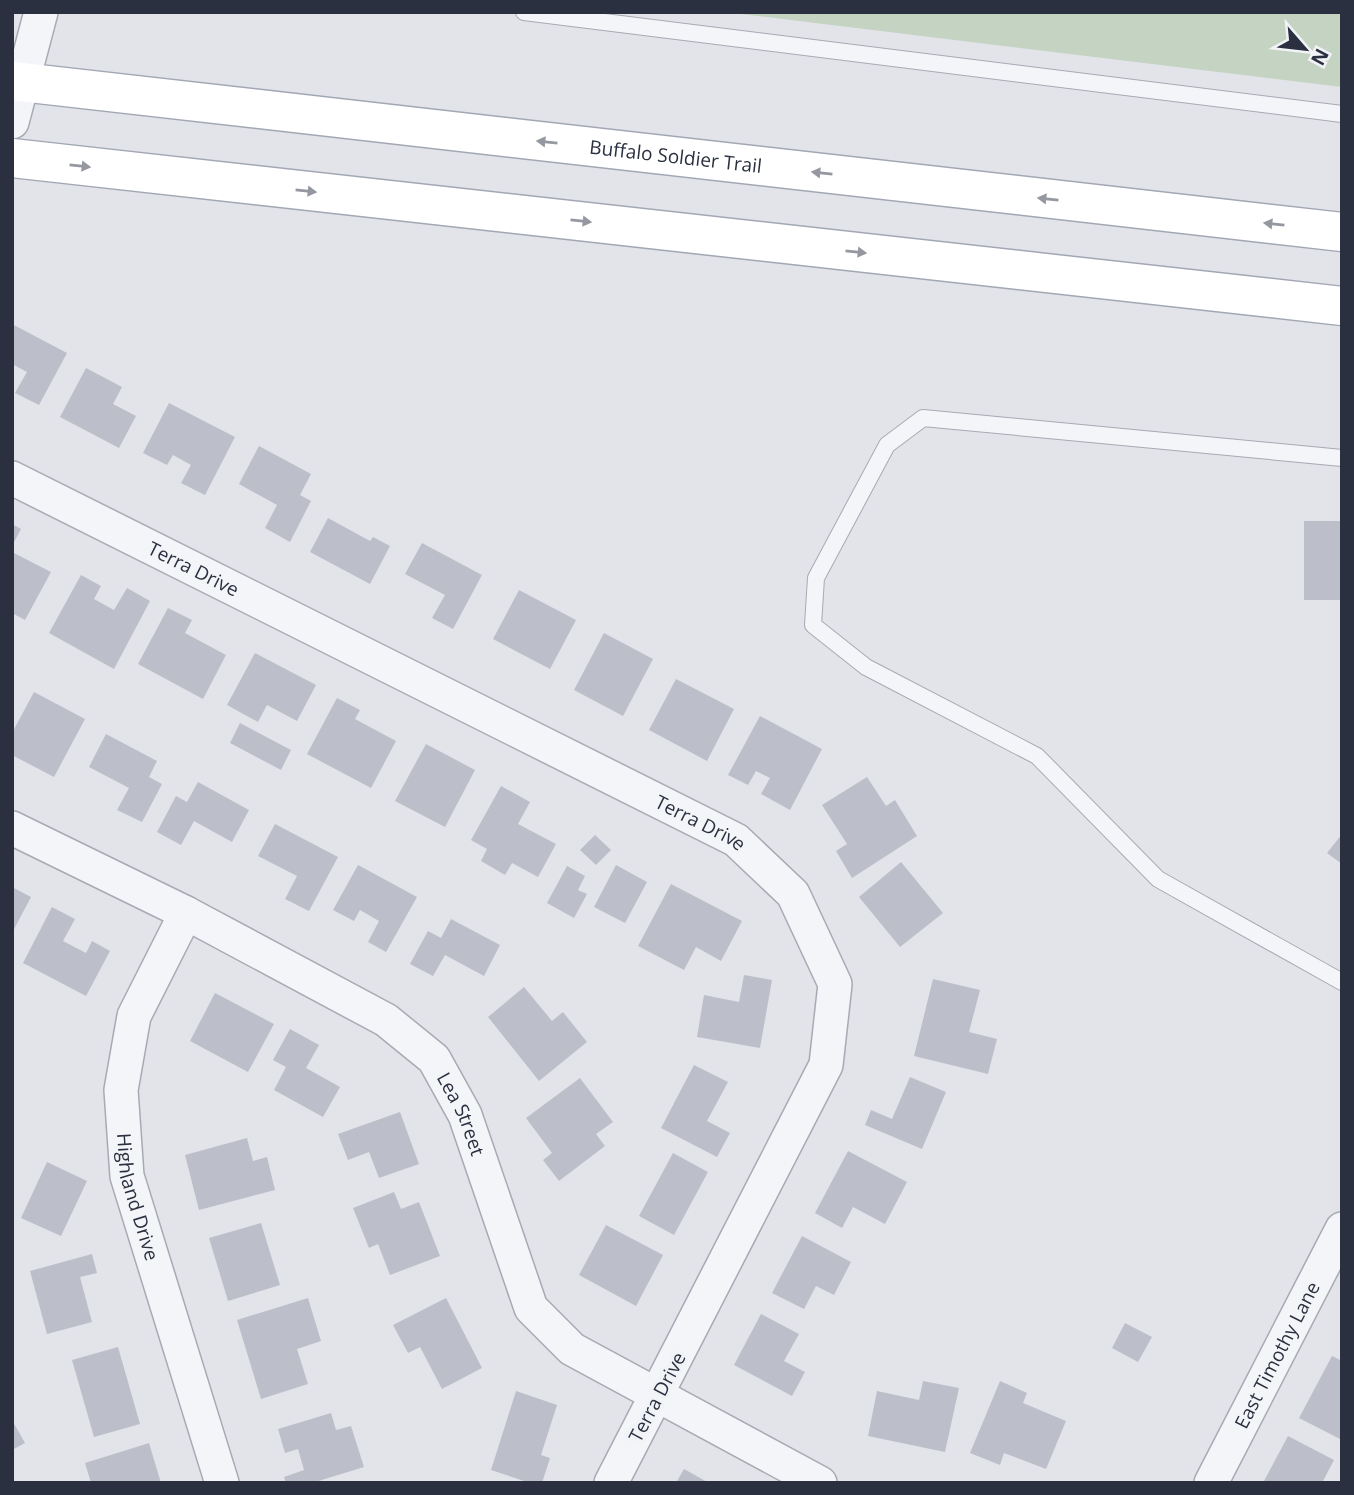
<svg xmlns="http://www.w3.org/2000/svg" width="1354" height="1495" viewBox="0 0 1354 1495" font-family="'Open Sans',sans-serif">
	<style>
		.green { fill: #c5d3c3 }
		.building { fill: #bcbfc9 }
		.lines { fill: none; stroke-linecap: round; stroke-linejoin: round }
		.lane-casing { stroke: #a7aab3; stroke-width: 18 }
		.street-casing { stroke: #a7aab3; stroke-width: 36 }
		.primary-casing { stroke: #a2a7b4; stroke-width: 41 }
		.lane { stroke: #f4f5f8; stroke-width: 16 }
		.street { stroke: #f4f5f8; stroke-width: 33 }
		.primary { stroke: #fff; stroke-width: 38 }
		.oneway { fill: #9598a0 }
		.labels { text-anchor: middle; dominant-baseline: central; stroke-width: 7; stroke-linejoin: round; paint-order: stroke }
		.street-label { font-size: 19px; fill: #2b3040; stroke: #f1f3f7 }
	</style>
	<rect width="100%" height="100%" fill="#e2e4e9"/>
	<path class="green" d="M 724,12 L 1342,12 L 1342,87 Z"/>
	<g class="building">
		<path d="M 12,324 L 67,353 L 39,405 L 15,393 L 27,372 L 12,364 Z"/>
		<path d="M 86,368 L 122,387 L 113,404 L 136,416 L 119,448 L 60,417 Z"/>
		<path d="M 169,403 L 235,437 L 205,495 L 181,483 L 191,465 L 173,455 L 167,465 L 143,453 Z"/>
		<path d="M 259,446 L 311,474 L 300,495 L 311,501 L 290,542 L 265,528 L 277,505 L 239,484 Z"/>
		<path d="M 328,518 L 370,541 L 373,537 L 390,546 L 370,584 L 310,552 Z"/>
		<rect x="1304" y="521" width="38" height="79"/>
		<path d="M 12,524 L 21,529 L 12,546 Z"/>
		<path d="M 422,543 L 482,575 L 453,629 L 432,618 L 445,595 L 405,574 Z"/>
		<path d="M 12,552 L 51,572 L 25,620 L 12,613 Z"/>
		<path d="M 81,575 L 101,586 L 94,599 L 114,610 L 127,588 L 150,601 L 114,669 L 49,633 Z"/>
		<path d="M 519,590 L 576,620 L 550,669 L 493,639 Z"/>
		<path d="M 168,608 L 192,620 L 185,633 L 226,655 L 203,699 L 138,664 Z"/>
		<path d="M 604,633 L 653,659 L 623,716 L 574,690 Z"/>
		<path d="M 255,653 L 316,685 L 297,721 L 267,705 L 258,722 L 227,705 Z"/>
		<path d="M 676,679 L 734,709 L 707,761 L 649,730 Z"/>
		<path d="M 34,692 L 85,719 L 54,777 L 12,755 L 12,733 Z"/>
		<path d="M 337,698 L 360,710 L 355,719 L 396,741 L 371,788 L 307,754 Z"/>
		<path d="M 760,716 L 822,749 L 790,810 L 761,794 L 770,778 L 756,771 L 748,785 L 728,775 Z"/>
		<path d="M 240,723 L 291,750 L 281,770 L 230,743 Z"/>
		<path d="M 106,734 L 157,761 L 149,777 L 162,784 L 142,822 L 117,810 L 129,788 L 89,767 Z"/>
		<path d="M 426,744 L 475,770 L 445,827 L 395,801 Z"/>
		<path d="M 867,777 L 886,806 L 895,800 L 917,836 L 852,878 L 836,851 L 847,844 L 822,805 Z"/>
		<path d="M 198,782 L 249,810 L 232,842 L 194,821 L 181,845 L 157,832 L 176,796 L 187,802 Z"/>
		<path d="M 501,786 L 530,802 L 518,824 L 556,844 L 538,877 L 512,863 L 505,875 L 481,861 L 487,849 L 471,840 Z"/>
		<path d="M 275,824 L 338,857 L 309,911 L 285,899 L 297,876 L 258,856 Z"/>
		<path d="M 1342,834 L 1342,864 L 1327,853 Z"/>
		<path d="M 595,835 L 611,850 L 596,865 L 580,850 Z"/>
		<path d="M 901,862 L 943,913 L 900,947 L 859,897 Z"/>
		<path d="M 358,865 L 417,897 L 386,952 L 368,942 L 379,921 L 360,910 L 354,921 L 333,910 Z"/>
		<path d="M 616,865 L 647,882 L 625,923 L 594,907 Z"/>
		<path d="M 567,866 L 585,876 L 578,890 L 587,894 L 574,918 L 547,903 Z"/>
		<path d="M 671,884 L 742,921 L 721,961 L 696,947 L 684,970 L 638,946 Z"/>
		<path d="M 12,887 L 31,897 L 12,933 Z"/>
		<path d="M 52,907 L 75,919 L 63,941 L 86,953 L 92,941 L 110,951 L 86,996 L 23,963 Z"/>
		<path d="M 451,919 L 500,945 L 484,976 L 445,955 L 433,976 L 410,964 L 428,931 L 441,938 Z"/>
		<path d="M 744,975 L 772,980 L 760,1048 L 697,1037 L 704,995 L 739,1002 Z"/>
		<path d="M 933,979 L 980,990 L 969,1032 L 997,1039 L 988,1074 L 914,1056 Z"/>
		<path d="M 524,987 L 552,1021 L 563,1012 L 587,1042 L 539,1081 L 488,1017 Z"/>
		<path d="M 215,993 L 274,1024 L 248,1072 L 190,1041 Z"/>
		<path d="M 290,1029 L 319,1045 L 306,1068 L 340,1087 L 323,1117 L 274,1090 L 286,1067 L 273,1060 Z"/>
		<path d="M 694,1065 L 728,1082 L 707,1121 L 730,1133 L 717,1157 L 661,1128 Z"/>
		<path d="M 910,1077 L 946,1092 L 922,1149 L 865,1125 L 871,1110 L 892,1119 Z"/>
		<path d="M 580,1078 L 613,1122 L 596,1134 L 605,1146 L 559,1181 L 543,1160 L 552,1153 L 526,1118 Z"/>
		<path d="M 400,1112 L 419,1164 L 379,1178 L 369,1152 L 348,1160 L 338,1134 Z"/>
		<path d="M 247,1138 L 253,1161 L 267,1157 L 275,1190 L 199,1210 L 185,1155 Z"/>
		<path d="M 848,1151 L 907,1182 L 885,1224 L 853,1207 L 842,1228 L 815,1213 Z"/>
		<path d="M 673,1153 L 708,1172 L 674,1235 L 639,1216 Z"/>
		<path d="M 47,1162 L 87,1181 L 61,1236 L 21,1218 Z"/>
		<path d="M 394,1192 L 401,1209 L 419,1202 L 440,1256 L 390,1275 L 378,1244 L 369,1248 L 353,1208 Z"/>
		<path d="M 261,1223 L 280,1285 L 228,1301 L 209,1238 Z"/>
		<path d="M 606,1225 L 663,1255 L 636,1306 L 579,1275 Z"/>
		<path d="M 802,1236 L 851,1262 L 834,1295 L 816,1286 L 804,1309 L 772,1293 Z"/>
		<path d="M 92,1254 L 97,1273 L 80,1277 L 92,1322 L 47,1334 L 30,1271 Z"/>
		<path d="M 308,1298 L 321,1341 L 297,1349 L 308,1384 L 261,1399 L 237,1320 Z"/>
		<path d="M 446,1298 L 482,1368 L 442,1389 L 420,1347 L 408,1353 L 393,1325 Z"/>
		<path d="M 761,1314 L 799,1334 L 784,1361 L 805,1372 L 792,1396 L 734,1365 Z"/>
		<path d="M 1125,1323 L 1152,1337 L 1138,1362 L 1112,1348 Z"/>
		<path d="M 118,1347 L 140,1424 L 94,1437 L 72,1360 Z"/>
		<path d="M 1332,1356 L 1342,1361 L 1342,1440 L 1299,1418 Z"/>
		<path d="M 923,1381 L 959,1388 L 945,1452 L 868,1436 L 877,1391 L 919,1400 Z"/>
		<path d="M 1000,1381 L 1027,1393 L 1023,1403 L 1066,1421 L 1046,1469 L 1004,1453 L 1000,1465 L 970,1453 Z"/>
		<path d="M 516,1391 L 557,1405 L 541,1455 L 550,1458 L 542,1483 L 530,1483 L 491,1470 Z"/>
		<path d="M 331,1413 L 336,1430 L 351,1426 L 364,1467 L 312,1483 L 286,1483 L 284,1477 L 304,1470 L 298,1449 L 285,1453 L 278,1429 Z"/>
		<path d="M 12,1420 L 25,1443 L 12,1450 Z"/>
		<path d="M 1288,1436 L 1334,1460 L 1322,1483 L 1263,1483 Z"/>
		<path d="M 149,1443 L 161,1483 L 91,1483 L 85,1463 Z"/>
		<path d="M 684,1469 L 709,1483 L 676,1483 Z"/>
	</g>
	<g class="lines">
		<defs>
			<g id="lane">
				<path d="M 524,12 L 1342,114"/>
				<path d="M 1342,458 L 923,418 L 887,445 L 816,578 L 813,625 L 866,667 L 1037,756 L 1158,879 L 1342,982"/>
			</g>
			<g id="street">
				<path d="M 12,122 L 41,12"/>
				<path id="s1" d="M 12,478 L 736,840 L 793,894 L 835,984 L 826,1065 L 611,1483"/>
				<path id="s2" d="M 12,828 L 186,913 L 386,1020 L 434,1059 L 465,1115 L 531,1308 L 572,1349 L 820,1483"/>
				<path id="s3" d="M 186,913 L 134,1016 L 121,1090 L 127,1176 L 222,1483"/>
				<path id="s4" d="M 1211,1483 L 1342,1229"/>
			</g>
			<g id="primary">
				<path id="s5" d="M 12,81 L 1342,232"/>
				<path d="M 12,158 L 1342,306"/>
			</g>
		</defs>
		<use href="#lane" class="lane-casing"/>
		<use href="#street" class="street-casing"/>
		<use href="#primary" class="primary-casing"/>
		<use href="#lane" class="lane"/>
		<use href="#street" class="street"/>
		<use href="#primary" class="primary"/>
	</g>
	<defs><path id="oneway-solid" d="M-6-.8H1V-3.2L6.5 0L1 3.2V.8H-6Z" transform="scale(1.75)"/></defs>
	<g class="oneway">
		<use href="#oneway-solid" transform="translate(547 142) rotate(-174)"/>
		<use href="#oneway-solid" transform="translate(80 166) rotate(6)"/>
		<use href="#oneway-solid" transform="translate(822 173) rotate(-174)"/>
		<use href="#oneway-solid" transform="translate(306 191) rotate(6)"/>
		<use href="#oneway-solid" transform="translate(1048 199) rotate(-174)"/>
		<use href="#oneway-solid" transform="translate(581 221) rotate(6)"/>
		<use href="#oneway-solid" transform="translate(1274 224) rotate(-174)"/>
		<use href="#oneway-solid" transform="translate(856 252) rotate(6)"/>
	</g>
	<g class="labels">
		<g class="street-label">
			<text stroke="none"><textPath href="#s5" startOffset="668">Buffalo Soldier Trail</textPath></text>
			<text stroke="none"><textPath href="#s1" startOffset="203">Terra Drive</textPath></text>
			<text stroke="none"><textPath href="#s1" startOffset="770">Terra Drive</textPath></text>
			<text stroke="none"><textPath href="#s2" startOffset="544">Lea Street</textPath></text>
			<text stroke="none"><textPath href="#s3" startOffset="299">Highland Drive</textPath></text>
			<text stroke="none"><textPath href="#s4" startOffset="144">East Timothy Lane</textPath></text>
			<text transform="translate(657 1397) rotate(-62)">Terra Drive</text>
		</g>
	</g>
	<rect width="1354" height="1495" fill="none" stroke="#2b3040" stroke-width="28"/>
	<g transform="translate(1305 49) rotate(118)" stroke="#f1f3f7" stroke-width="5" paint-order="stroke">
	<path d="M0-5L12 26L0 18L-12 26Z" fill="#2b3040"/>
	<text y="-10" font-size="19" font-weight="bold" text-anchor="middle" fill="#2b3040">N</text>
	</g>
</svg>
